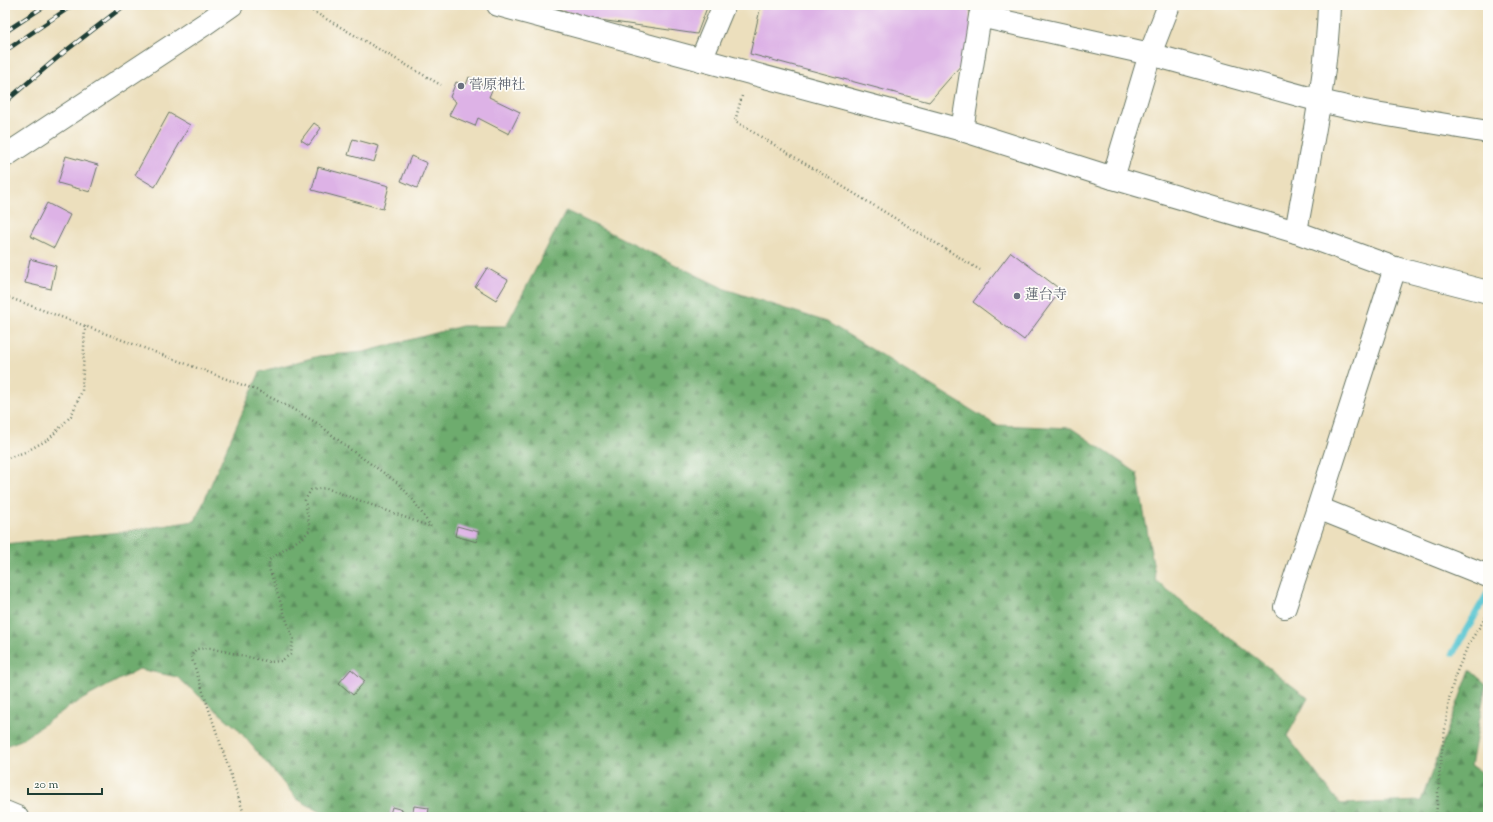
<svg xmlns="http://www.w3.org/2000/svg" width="1493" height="822" viewBox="0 0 1493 822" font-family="'Sorts Mill Goudy','Noto Serif JP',serif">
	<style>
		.forest { fill: url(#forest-firs); stroke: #467451 }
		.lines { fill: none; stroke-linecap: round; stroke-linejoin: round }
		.stream { stroke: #5ac6d2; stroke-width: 7 }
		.building { fill: #ddb2e6 }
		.minor-casing { stroke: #677664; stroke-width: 24 }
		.path { stroke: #677664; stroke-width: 2.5; stroke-dasharray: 1 3; stroke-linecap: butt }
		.minor { stroke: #fff; stroke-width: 22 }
		.rail-casing { stroke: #1f3d34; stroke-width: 4.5 }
		.rail { stroke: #fdfcf7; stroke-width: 3; stroke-dasharray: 9; stroke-linecap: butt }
		.worship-dot { fill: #6b7280; stroke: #fdfcf7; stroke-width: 1.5 }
		.labels { text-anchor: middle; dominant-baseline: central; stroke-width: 3.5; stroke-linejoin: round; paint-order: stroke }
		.worship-label { font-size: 14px; fill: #5b616d; stroke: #fdfcf7; text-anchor: start }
	</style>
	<defs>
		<pattern id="forest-firs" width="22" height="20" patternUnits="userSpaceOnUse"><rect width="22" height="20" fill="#6eac6e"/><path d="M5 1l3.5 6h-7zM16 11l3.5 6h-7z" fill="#5a8d5b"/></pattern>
	</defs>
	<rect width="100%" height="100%" fill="#fdfcf7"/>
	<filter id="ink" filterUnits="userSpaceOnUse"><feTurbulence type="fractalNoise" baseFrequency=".025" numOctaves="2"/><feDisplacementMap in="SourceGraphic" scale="8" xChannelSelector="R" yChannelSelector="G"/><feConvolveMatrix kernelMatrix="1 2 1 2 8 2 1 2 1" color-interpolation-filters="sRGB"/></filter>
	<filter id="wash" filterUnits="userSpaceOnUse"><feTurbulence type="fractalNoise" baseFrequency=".012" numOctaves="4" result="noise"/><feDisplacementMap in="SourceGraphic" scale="16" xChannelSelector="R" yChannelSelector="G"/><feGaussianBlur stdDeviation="0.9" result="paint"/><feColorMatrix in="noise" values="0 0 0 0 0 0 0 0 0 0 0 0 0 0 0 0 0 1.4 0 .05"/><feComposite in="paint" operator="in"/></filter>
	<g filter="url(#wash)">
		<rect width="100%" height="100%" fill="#ecdfbd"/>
		<path class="forest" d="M 566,211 L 725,289 L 827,322 L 996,425 L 1071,428 L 1137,473 L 1156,581 L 1308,698 L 1287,736 L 1340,804 L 1421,801 L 1470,670 L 1486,684 L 1471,766 L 1488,776 L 1488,817 L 330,817 L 297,799 L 237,728 L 177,677 L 139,669 L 70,706 L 21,740 L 5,746 L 5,544 L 121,532 L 195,521 L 260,372 L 319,356 L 364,352 L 462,326 L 506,326 Z"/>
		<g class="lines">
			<path class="stream" d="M 1453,653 L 1488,593"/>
		</g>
		<g id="blocks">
			<g class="building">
				<path d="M 545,5 L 708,5 L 697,34 L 593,19 Z"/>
				<path d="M 761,5 L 968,5 L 975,49 L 929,102 L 750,54 Z"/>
				<path d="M 469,77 L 492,90 L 489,97 L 520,112 L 509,134 L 478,118 L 475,126 L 449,115 L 456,102 L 450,97 L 456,82 L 466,85 Z"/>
				<path d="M 169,113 L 190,125 L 155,187 L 135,175 Z"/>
				<path d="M 314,123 L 321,128 L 309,145 L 301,140 Z"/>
				<path d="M 353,139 L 379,146 L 374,162 L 348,155 Z"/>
				<path d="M 66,156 L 98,165 L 90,192 L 58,183 Z"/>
				<path d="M 411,156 L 427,163 L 417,188 L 401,181 Z"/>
				<path d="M 318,167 L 389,186 L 383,209 L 312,190 Z"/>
				<path d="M 47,203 L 70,215 L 54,248 L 30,236 Z"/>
				<path d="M 1011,252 L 1061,290 L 1024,340 L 973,302 Z"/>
				<path d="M 30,259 L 56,266 L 51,289 L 25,283 Z"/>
				<path d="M 487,268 L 508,280 L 496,300 L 475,287 Z"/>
				<path d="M 457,526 L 479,532 L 477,542 L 455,536 Z"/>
				<path d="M 351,669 L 365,681 L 353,695 L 339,683 Z"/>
				<path d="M 414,806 L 429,808 L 428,817 L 412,817 Z"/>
				<path d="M 392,807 L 403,810 L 401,817 L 390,814 Z"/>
			</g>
		</g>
	</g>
	<g filter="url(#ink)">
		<use href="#blocks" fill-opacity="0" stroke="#677664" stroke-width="1"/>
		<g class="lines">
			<defs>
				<g id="minor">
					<path d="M 498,5 L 962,130 L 1113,178 L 1296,232 L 1395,268 L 1488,292"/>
					<path d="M 701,60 L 724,5"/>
					<path d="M 962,130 L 980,16 L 1150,54 L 1320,101 L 1364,111 L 1488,132"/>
					<path d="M 5,156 L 205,24 L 232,5"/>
					<path d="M 1113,178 L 1150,54 L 1169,5"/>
					<path d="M 1296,232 C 1309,157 1327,81 1329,5"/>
					<path d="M 1318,508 L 1488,576"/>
					<path d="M 1285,607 L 1318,508 L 1395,268"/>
					<path d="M 5,812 L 17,817"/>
				</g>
			</defs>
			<use href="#minor" class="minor-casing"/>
			<g class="path">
				<path d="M 302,5 L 441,85"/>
				<path d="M 742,96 L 735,121 L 980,270"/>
				<path d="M 5,296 L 256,390 L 289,407 L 317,423 L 351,450 L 398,483 L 414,501 L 431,527 L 326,488 L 311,490 L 305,500 L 310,530 L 303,537 L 269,560 L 269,568 L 293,639 L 291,654 L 281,661 L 270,662 L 210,648 L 196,649 L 191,656 L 245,817"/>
				<path d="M 5,459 L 25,452 L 49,439 L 71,416 L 82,391 L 85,326"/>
				<path d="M 1436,817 L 1440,767 L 1449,699 L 1455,676 L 1469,643 L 1488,614"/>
			</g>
			<use href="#minor" class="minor"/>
			<defs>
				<g id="rail">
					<path d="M 5,32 L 46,5"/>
					<path d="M 5,51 L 73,5"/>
					<path d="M 5,102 L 63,53 L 125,5"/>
				</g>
			</defs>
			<use href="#rail" class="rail-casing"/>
			<use href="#rail" class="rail"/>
		</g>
	</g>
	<g class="worship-dot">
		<circle cx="461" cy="86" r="4"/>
		<circle cx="1017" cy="296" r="4"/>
	</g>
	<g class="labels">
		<g class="worship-label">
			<text x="469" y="86">菅原神社</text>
			<text x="1025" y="296">蓮台寺</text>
		</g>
	</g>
	<rect width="1493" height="822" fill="none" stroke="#fdfcf7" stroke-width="20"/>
	<path d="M28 788v6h74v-6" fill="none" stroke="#1f3d34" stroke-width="2"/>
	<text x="34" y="788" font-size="12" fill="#1f3d34" stroke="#fdfcf7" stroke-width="3" paint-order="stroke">20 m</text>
</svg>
